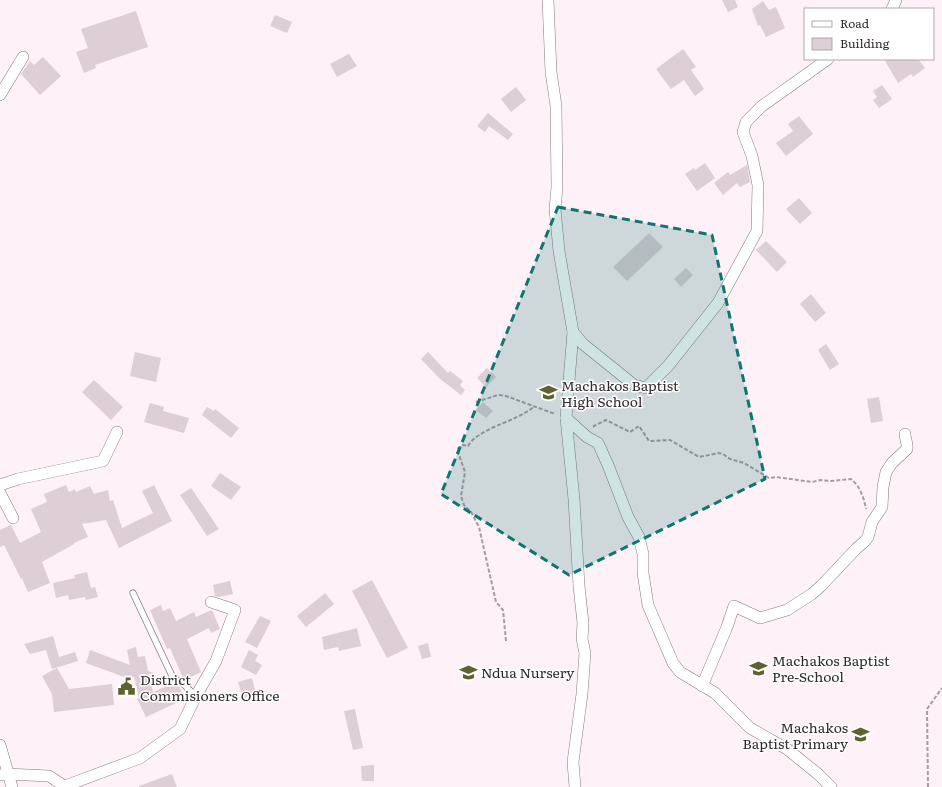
<svg xmlns="http://www.w3.org/2000/svg" width="942" height="787" viewBox="0 0 942 787" font-family="Literata,serif">
	<style>
		.building { fill: #deced5 }
		.lines { fill: none; stroke-linecap: round; stroke-linejoin: round }
		.lane-casing { stroke: #86787e; stroke-width: 7 }
		.street-casing { stroke: #86787e; stroke-width: 12 }
		.path { stroke: #a79da1; stroke-width: 2; stroke-dasharray: 4 2; stroke-linecap: butt }
		.lane { stroke: #fff; stroke-width: 5.5 }
		.street { stroke: #fff; stroke-width: 11 }
		.marked { fill: #0f766e; fill-opacity: 0.2; stroke: #0f766e; stroke-width: 3; stroke-dasharray: 8 5; stroke-linejoin: round }
		.labels { text-anchor: middle; dominant-baseline: central; stroke-width: 3; stroke-linejoin: round; paint-order: stroke }
		.poi-label { font-size: 14px; fill: #322b2e; stroke: #fff; text-anchor: start }
	</style>
	<rect width="100%" height="100%" fill="#fef1f7"/>
	<g class="building">
		<path d="M 722,0 L 735,0 L 738,7 L 728,12 Z"/>
		<path d="M 763,1 L 769,10 L 776,7 L 785,28 L 766,37 L 760,25 L 758,26 L 752,9 Z"/>
		<path d="M 136,11 L 148,47 L 95,65 L 96,68 L 84,73 L 76,52 L 88,48 L 81,29 Z"/>
		<path d="M 275,15 L 292,22 L 287,33 L 270,26 Z"/>
		<path d="M 683,49 L 696,67 L 691,70 L 704,89 L 695,96 L 684,80 L 671,89 L 656,69 Z"/>
		<path d="M 349,54 L 357,66 L 337,77 L 330,64 Z"/>
		<path d="M 43,57 L 61,76 L 40,95 L 21,74 L 30,61 L 34,65 Z"/>
		<path d="M 884,59 L 918,59 L 925,68 L 913,77 L 911,74 L 898,83 Z"/>
		<path d="M 882,85 L 892,99 L 879,108 L 873,100 L 877,97 L 873,91 Z"/>
		<path d="M 516,87 L 526,100 L 511,112 L 501,99 Z"/>
		<path d="M 488,113 L 513,134 L 508,140 L 489,126 L 485,132 L 477,126 Z"/>
		<path d="M 799,116 L 813,134 L 786,156 L 776,143 L 793,131 L 788,124 Z"/>
		<path d="M 705,163 L 715,178 L 697,191 L 685,174 L 694,168 L 695,170 Z"/>
		<path d="M 747,165 L 750,182 L 740,187 L 737,183 L 723,195 L 714,183 L 728,172 L 730,175 Z"/>
		<path d="M 799,198 L 812,213 L 800,224 L 786,209 Z"/>
		<path d="M 649,233 L 663,247 L 627,281 L 613,267 Z"/>
		<path d="M 766,241 L 787,262 L 777,272 L 756,250 Z"/>
		<path d="M 686,268 L 693,275 L 681,287 L 674,279 Z"/>
		<path d="M 811,294 L 826,313 L 815,322 L 800,304 Z"/>
		<path d="M 826,344 L 839,364 L 830,370 L 818,350 Z"/>
		<path d="M 135,352 L 161,358 L 156,382 L 130,376 Z"/>
		<path d="M 428,352 L 448,373 L 450,371 L 463,381 L 460,385 L 465,390 L 461,395 L 439,378 L 421,359 Z"/>
		<path d="M 487,368 L 496,377 L 486,387 L 477,378 Z"/>
		<path d="M 94,380 L 123,407 L 111,420 L 82,392 Z"/>
		<path d="M 879,397 L 883,421 L 871,423 L 867,399 Z"/>
		<path d="M 483,402 L 493,411 L 486,418 L 476,410 Z"/>
		<path d="M 150,403 L 164,407 L 163,411 L 189,418 L 184,433 L 144,422 Z"/>
		<path d="M 207,407 L 214,411 L 215,409 L 239,428 L 231,438 L 202,415 Z"/>
		<path d="M 220,473 L 241,487 L 231,500 L 211,486 Z"/>
		<path d="M 66,485 L 69,492 L 75,489 L 76,492 L 90,486 L 94,494 L 108,490 L 110,501 L 113,500 L 122,528 L 153,513 L 142,491 L 154,485 L 172,521 L 119,548 L 106,520 L 82,524 L 88,537 L 74,543 L 74,544 L 42,562 L 50,583 L 28,592 L 22,578 L 21,579 L 4,545 L 0,547 L 0,530 L 11,525 L 20,543 L 41,532 L 31,509 L 47,502 L 44,494 Z"/>
		<path d="M 191,488 L 219,529 L 207,536 L 180,495 Z"/>
		<path d="M 87,572 L 91,588 L 95,587 L 98,597 L 86,600 L 85,597 L 69,600 L 68,595 L 56,598 L 53,583 L 75,578 L 74,575 Z"/>
		<path d="M 372,580 L 408,648 L 387,658 L 352,591 Z"/>
		<path d="M 230,581 L 233,594 L 219,597 L 215,596 L 213,585 Z"/>
		<path d="M 325,593 L 334,604 L 306,627 L 297,616 Z"/>
		<path d="M 161,605 L 163,611 L 170,608 L 176,621 L 194,612 L 196,617 L 212,610 L 220,629 L 211,633 L 209,628 L 187,639 L 201,672 L 185,680 L 183,678 L 170,648 L 167,649 L 150,610 Z"/>
		<path d="M 260,616 L 271,621 L 257,648 L 245,642 Z"/>
		<path d="M 357,628 L 361,646 L 339,651 L 338,647 L 324,650 L 322,637 Z"/>
		<path d="M 53,636 L 59,657 L 75,652 L 78,661 L 52,669 L 46,650 L 30,654 L 24,644 Z"/>
		<path d="M 428,643 L 431,657 L 422,659 L 418,646 Z"/>
		<path d="M 136,647 L 138,657 L 145,656 L 148,671 L 154,673 L 149,674 L 153,692 L 173,683 L 179,686 L 185,699 L 146,717 L 137,699 L 139,698 L 135,682 L 137,681 L 135,681 L 134,677 L 127,678 L 86,663 L 90,650 L 130,665 L 127,650 Z"/>
		<path d="M 249,650 L 258,655 L 255,661 L 262,665 L 256,675 L 241,667 Z"/>
		<path d="M 57,668 L 69,689 L 112,684 L 114,705 L 54,712 L 52,694 L 42,676 Z"/>
		<path d="M 252,678 L 256,694 L 243,698 L 238,682 Z"/>
		<path d="M 355,709 L 363,748 L 353,750 L 344,711 Z"/>
		<path d="M 374,765 L 374,781 L 362,781 L 361,766 Z"/>
		<path d="M 172,774 L 177,787 L 139,787 L 139,786 Z"/>
	</g>
	<g class="lines">
		<defs>
			<path id="lane" d="M 133,593 L 173,678 L 181,682 L 196,696"/>
			<g id="street">
				<path d="M 548,0 L 551,72 L 556,106 L 557,187 L 555,209 L 559,251 L 573,332 L 566,418 L 574,499 L 579,586 L 583,623 L 582,639 L 585,653 L 582,694 L 573,762 L 575,787"/>
				<path d="M 892,9 L 896,0"/>
				<path d="M 0,95 L 23,57"/>
				<path d="M 573,332 L 583,344 L 634,385 L 646,388 L 668,366 L 718,303 L 757,231 L 758,185 L 752,156 L 743,132 L 746,122 L 762,106 L 828,59"/>
				<path d="M 566,418 L 587,437 L 598,443 L 608,465 L 628,517 L 639,537 L 643,554 L 643,573 L 648,605 L 673,663 L 680,672 L 715,693 L 750,728 L 787,749 L 818,774 L 831,787"/>
				<path d="M 0,485 L 18,479 L 103,461 L 117,432"/>
				<path d="M 0,493 L 13,518"/>
				<path d="M 702,686 L 727,627 L 734,606 L 760,618 L 787,610 L 812,594 L 821,586 L 856,549 L 865,541 L 868,537 L 872,522 L 882,507 L 883,487 L 886,472 L 892,463 L 907,449 C 908,444 905,439 905,434"/>
				<path d="M 0,745 L 12,787"/>
				<path d="M 0,775 L 7,774 L 49,776 L 66,787"/>
				<path d="M 65,786 L 140,758 L 180,729 L 196,696 L 216,661 L 235,610 L 211,602"/>
			</g>
		</defs>
		<use href="#lane" class="lane-casing"/>
		<use href="#street" class="street-casing"/>
		<g class="path">
			<path d="M 476,402 L 498,395 L 506,396 L 555,414"/>
			<path d="M 593,427 L 594,426 L 606,420 L 630,432 L 639,426 L 649,441 L 670,440 L 699,457 L 719,453 L 723,454 L 730,459 L 744,463 L 769,478 L 776,477 L 812,482 L 820,480 L 831,481 L 851,479 C 860,486 864,498 866,509"/>
			<path d="M 506,641 L 503,610 L 496,602 L 479,527 L 471,512 L 464,505 L 461,496 L 465,472 L 457,449 L 463,445 L 468,446 C 475,433 502,424 515,418 C 522,415 528,411 534,407"/>
			<path d="M 928,787 L 927,709 L 942,688"/>
		</g>
		<use href="#lane" class="lane"/>
		<use href="#street" class="street"/>
	</g>
	<path class="marked" d="M 558,207 L 712,235 L 765,479 L 569,575 L 441,494 Z"/>
	<defs>
		<symbol id="school-bare" viewBox="-9 -9 18 18"><path d="M0-5L7-2L0 1L-7-2ZM-4 1L0 2.5L4 1V4Q0 6-4 4Z" fill="#5f622f" stroke="#fff" stroke-width="2.5" paint-order="stroke"/></symbol>
		<symbol id="civic-bare" viewBox="-9 -9 18 18"><path d="M-.6-6.5H3V-4.5H.6V-3L4-1V1h2V6H-6V1h2V-1L-.6-3ZM-1.2 2.5V6h2.4V2.5Z" fill="#5f622f" stroke="#fff" stroke-width="2.5" paint-order="stroke"/></symbol>
	</defs>
	<g fill-rule="evenodd">
		<use href="#school-bare" x="536" y="380" width="25" height="25"/>
		<use href="#school-bare" x="746" y="656" width="25" height="25"/>
		<use href="#school-bare" x="456" y="660" width="25" height="25"/>
		<use href="#civic-bare" x="114" y="674" width="25" height="25"/>
		<use href="#school-bare" x="848" y="722" width="25" height="25"/>
	</g>
	<g class="labels">
		<g class="poi-label">
			<text x="561" y="385">Machakos Baptist<tspan x="561" dy="16">High School</tspan></text>
			<text x="772" y="660">Machakos Baptist<tspan x="772" dy="16">Pre-School</tspan></text>
			<text x="481" y="672">Ndua Nursery</text>
			<text x="140" y="679">District<tspan x="140" dy="16">Commisioners Office</tspan></text>
			<text x="848" y="727" text-anchor="end">Machakos<tspan x="848" dy="16">Baptist Primary</tspan></text>
		</g>
	</g>
	<rect x="804" y="8" width="130" height="52" fill="#ffffff" stroke="#adaaab"/>
	<rect x="812" y="21" width="20" height="6" fill="#ffffff" stroke="#adaaab"/>
	<text x="840" y="28" font-size="12" fill="#322b2e">Road</text>
	<rect x="812" y="38" width="20" height="12" fill="#deced5" stroke="#adaaab"/>
	<text x="840" y="48" font-size="12" fill="#322b2e">Building</text>
</svg>
